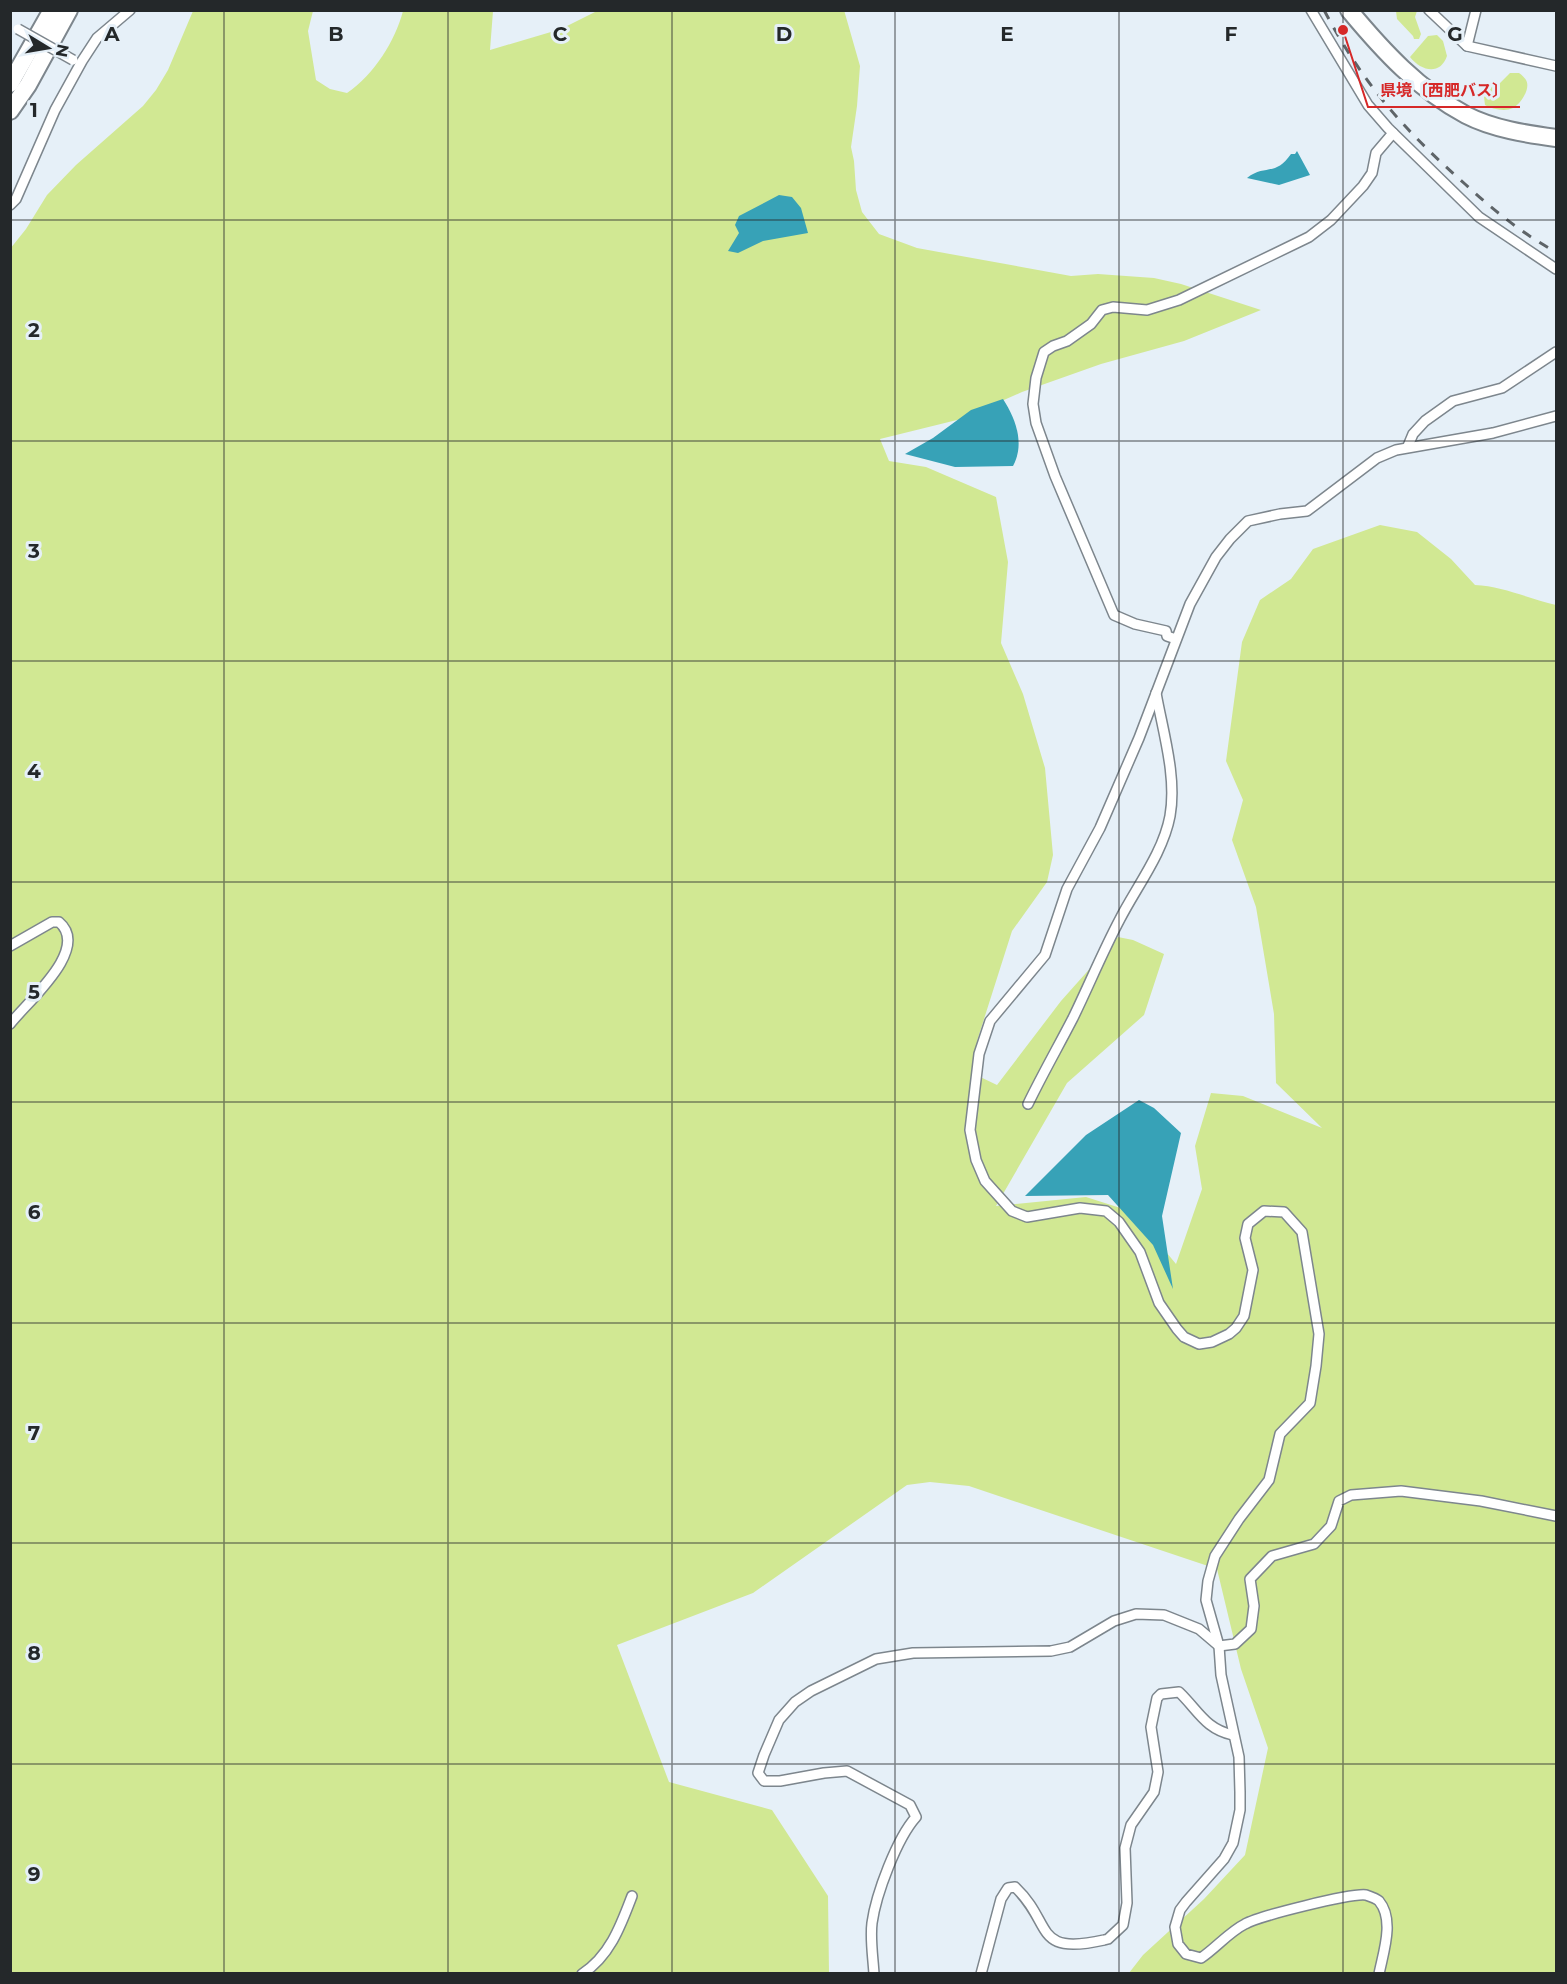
<svg xmlns="http://www.w3.org/2000/svg" width="1567" height="1984" viewBox="0 0 1567 1984" font-family="Montserrat,'Noto Sans JP',sans-serif">
	<style>
		.green { fill: #d1e893 }
		.water { fill: #37a2b7 }
		.lines { fill: none; stroke-linecap: round; stroke-linejoin: round }
		.street-casing { stroke: #7d868d; stroke-width: 12 }
		.highway-casing { stroke: #7d868d; stroke-width: 20 }
		.street { stroke: #fff; stroke-width: 9 }
		.highway { stroke: #fff; stroke-width: 16 }
		.rail { stroke: #5e6468; stroke-width: 3; stroke-dasharray: 10 10; stroke-linecap: butt }
		.street-bridge-casing { stroke: #7d868d; stroke-width: 12; stroke-linecap: butt }
		.street-bridge { stroke: #fff; stroke-width: 9 }
		.grid { fill: none; stroke: #24282a; stroke-width: 1.5; stroke-opacity: 0.55 }
		.grid-label { font-size: 20px; text-anchor: middle; font-weight: bold; fill: #24282a; stroke: #e6f0f8; stroke-width: 6; stroke-linejoin: round; paint-order: stroke }
		.leader { fill: none; stroke: #d62828; stroke-width: 2 }
		.callout-dot { fill: #d62828; stroke: #e6f0f8; stroke-width: 2 }
		.callout-label { font-size: 16px; text-anchor: middle; font-weight: bold; fill: #d62828; stroke: #e6f0f8; stroke-width: 6; stroke-linejoin: round; paint-order: stroke }
	</style>
	<rect width="100%" height="100%" fill="#e6f0f8"/>
	<g class="green">
		<path d="M 844,10 L 860,66 L 857,106 L 851,147 L 854,161 L 856,190 L 862,212 L 879,234 L 917,248 L 1071,276 L 1098,274 L 1154,278 L 1181,284 L 1261,310 L 1184,341 L 1101,364 L 1022,392 L 961,419 L 880,439 L 889,461 L 926,467 L 996,497 L 1008,562 L 1001,643 L 1023,694 L 1045,768 L 1053,855 L 1047,882 L 1012,931 L 977,1041 L 974,1074 L 997,1085 L 1061,1001 L 1118,937 L 1133,940 L 1164,954 L 1144,1015 L 1067,1083 L 996,1206 L 1086,1197 L 1133,1212 L 1176,1264 L 1202,1189 L 1195,1146 L 1211,1093 L 1243,1096 L 1322,1128 L 1276,1083 L 1274,1014 L 1256,907 L 1232,840 L 1243,800 L 1226,761 L 1242,642 L 1260,600 L 1291,579 L 1313,549 L 1380,525 L 1417,532 L 1451,559 L 1475,585 C 1503,586 1529,599 1556,605 L 1556,1973 L 1129,1973 L 1143,1955 L 1204,1899 L 1245,1855 L 1268,1748 L 1241,1669 L 1217,1569 L 969,1486 L 930,1482 L 907,1485 L 753,1593 L 617,1645 L 669,1782 L 772,1810 L 828,1896 L 829,1973 L 11,1973 L 10,249 L 26,229 L 47,195 L 76,165 L 143,106 L 156,90 L 168,70 L 193,11 L 313,11 L 308,31 L 316,80 L 330,89 L 347,93 C 374,75 395,41 403,11 L 493,11 L 490,50 L 561,29 L 597,11 Z"/>
		<path d="M 1396,11 L 1417,11 L 1415,17 L 1421,34 L 1419,39 L 1414,39 L 1413,36 L 1397,19 Z"/>
		<path d="M 1437,35 L 1443,41 L 1447,56 C 1440,76 1421,71 1410,57 L 1428,36 Z"/>
		<path d="M 1510,73 L 1519,73 C 1522,75 1524,77 1526,80 C 1531,88 1521,104 1513,108 C 1505,112 1492,109 1485,105 L 1484,97 L 1492,85 L 1499,84 Z"/>
	</g>
	<g class="water">
		<path d="M 1297,151 L 1310,175 L 1279,185 L 1247,178 C 1265,164 1275,177 1291,154 L 1295,154 Z"/>
		<path d="M 779,195 L 792,197 L 801,208 L 808,233 L 763,241 L 738,253 L 728,251 L 739,233 L 735,225 L 739,216 Z"/>
		<path d="M 1003,399 C 1016,419 1025,444 1013,466 L 955,467 L 905,454 L 933,438 L 971,410 Z"/>
		<path d="M 1139,1100 L 1154,1108 L 1181,1133 L 1162,1216 L 1173,1289 L 1153,1245 L 1108,1195 L 1025,1196 L 1086,1135 Z"/>
	</g>
	<g class="lines">
		<defs>
			<g id="street">
				<path d="M 1311,10 L 1368,105 L 1388,128 L 1479,217 L 1556,269"/>
				<path d="M 1429,10 L 1467,46 L 1556,66"/>
				<path d="M 1467,46 L 1476,10"/>
				<path d="M 10,205 L 16,199 L 55,110 L 82,61 L 97,38 L 130,10"/>
				<path d="M 1408,446 L 1413,434 L 1425,421 L 1453,401 L 1502,388 L 1556,352"/>
				<path d="M 1176,639 L 1167,636 L 1166,631 L 1135,624 L 1114,615 L 1055,476 L 1036,423 L 1033,404 L 1036,378 L 1044,352 L 1053,346 L 1067,341 L 1091,324 L 1102,310 L 1113,307 L 1147,310 L 1179,300 L 1309,237 L 1331,220 L 1363,186 L 1372,173 L 1376,153 L 1393,133"/>
				<path d="M 10,946 L 52,922 L 59,922 C 91,949 27,1002 10,1024"/>
				<path d="M 1028,1104 C 1042,1075 1058,1047 1073,1018 C 1089,985 1103,951 1120,919 C 1137,886 1163,853 1170,816 C 1177,777 1163,732 1156,693"/>
				<path d="M 582,1974 C 610,1956 621,1925 632,1896"/>
				<path d="M 874,1974 C 873,1957 870,1939 872,1923 C 876,1894 897,1838 916,1817 L 910,1805 L 847,1771 L 824,1773 L 780,1781 L 764,1781 L 758,1773 L 764,1755 L 779,1720 L 795,1702 L 811,1691 L 876,1659 L 913,1653 L 1051,1651 L 1070,1647 L 1114,1621 L 1136,1614 L 1164,1615 L 1199,1629 L 1219,1646 L 1235,1644 L 1251,1629 L 1254,1606 L 1250,1579 L 1272,1556 L 1314,1544 L 1331,1526 L 1339,1501 L 1351,1495 L 1401,1491 L 1481,1501 L 1556,1516"/>
				<path d="M 981,1974 L 1001,1899 L 1008,1888 L 1015,1887 C 1054,1924 1032,1956 1104,1940 L 1108,1939 L 1123,1925 L 1127,1903 L 1125,1848 L 1131,1825 L 1154,1792 L 1158,1772 L 1151,1727 L 1157,1698 L 1161,1694 L 1179,1692 C 1198,1710 1205,1729 1233,1735"/>
				<path d="M 1379,1974 C 1383,1953 1395,1920 1379,1901 C 1377,1899 1369,1896 1366,1895 C 1351,1893 1259,1916 1245,1924 C 1229,1932 1216,1948 1201,1958 L 1186,1954 L 1178,1944 L 1175,1927 L 1180,1910 L 1186,1902 L 1224,1859 L 1233,1843 L 1240,1810 L 1240,1792 L 1239,1757 L 1221,1675 L 1219,1646 L 1206,1600 L 1208,1581 L 1215,1556 L 1239,1519 L 1269,1480 L 1280,1434 L 1310,1403 L 1316,1366 L 1319,1334 L 1302,1232 L 1284,1212 L 1264,1211 L 1248,1224 L 1245,1238 L 1253,1270 L 1244,1316 L 1236,1328 L 1229,1334 L 1212,1342 L 1199,1344 L 1184,1337 L 1177,1329 L 1159,1303 L 1140,1252 L 1119,1222 L 1106,1211 L 1080,1208 L 1027,1217 L 1012,1211 L 985,1181 L 976,1160 L 970,1130 L 979,1054 L 990,1021 L 1045,955 L 1067,889 L 1100,828 L 1139,738 L 1190,604 L 1216,557 L 1230,539 L 1248,521 L 1280,514 L 1307,511 L 1377,458 L 1396,450 L 1493,433 L 1556,416"/>
			</g>
			<g id="highway">
				<path d="M 1349,10 C 1383,51 1419,90 1466,115 C 1493,129 1527,134 1556,138"/>
				<path d="M 10,84 L 52,10"/>
				<path d="M 10,111 L 28,85 L 69,10"/>
			</g>
		</defs>
		<use href="#street" class="street-casing"/>
		<use href="#highway" class="highway-casing"/>
		<use href="#street" class="street"/>
		<use href="#highway" class="highway"/>
		<path class="rail" d="M 1324,10 C 1363,84 1403,129 1465,184 C 1493,210 1523,234 1556,252"/>
		<defs>
			<path id="street-bridge" d="M 18,29 L 73,60"/>
		</defs>
		<use href="#street-bridge" class="street-bridge-casing"/>
		<use href="#street-bridge" class="street-bridge"/>
	</g>
	<path class="grid" d="M 224,10 L 224,1974M 448,10 L 448,1974M 672,10 L 672,1974M 895,10 L 895,1974M 1119,10 L 1119,1974M 1343,10 L 1343,1974M 10,220 L 1556,220M 10,441 L 1556,441M 10,661 L 1556,661M 10,882 L 1556,882M 10,1102 L 1556,1102M 10,1323 L 1556,1323M 10,1543 L 1556,1543M 10,1764 L 1556,1764"/>
	<g class="grid-label">
		<text x="112" y="41">A</text>
		<text x="336" y="41">B</text>
		<text x="560" y="41">C</text>
		<text x="784" y="41">D</text>
		<text x="1007" y="41">E</text>
		<text x="1231" y="41">F</text>
		<text x="1455" y="41">G</text>
		<text x="34" y="117">1</text>
		<text x="34" y="337">2</text>
		<text x="34" y="558">3</text>
		<text x="34" y="778">4</text>
		<text x="34" y="999">5</text>
		<text x="34" y="1219">6</text>
		<text x="34" y="1440">7</text>
		<text x="34" y="1660">8</text>
		<text x="34" y="1881">9</text>
	</g>
	<path class="leader" d="M1343 30L1368 107H1520"/>
	<circle class="callout-dot" cx="1343" cy="30" r="6"/>
	<g class="callout-label">
		<text x="1444" y="96">県境〔西肥バス〕</text>
	</g>
	<rect width="1567" height="1984" fill="none" stroke="#24282a" stroke-width="24"/>
	<g transform="translate(48 48) rotate(101)" stroke="#e6f0f8" stroke-width="4.5" paint-order="stroke">
	<path d="M0-4.5L10 22L0 15L-10 22Z" fill="#24282a"/>
	<text y="-9" font-size="16" font-weight="bold" text-anchor="middle" fill="#24282a">N</text>
	</g>
</svg>
